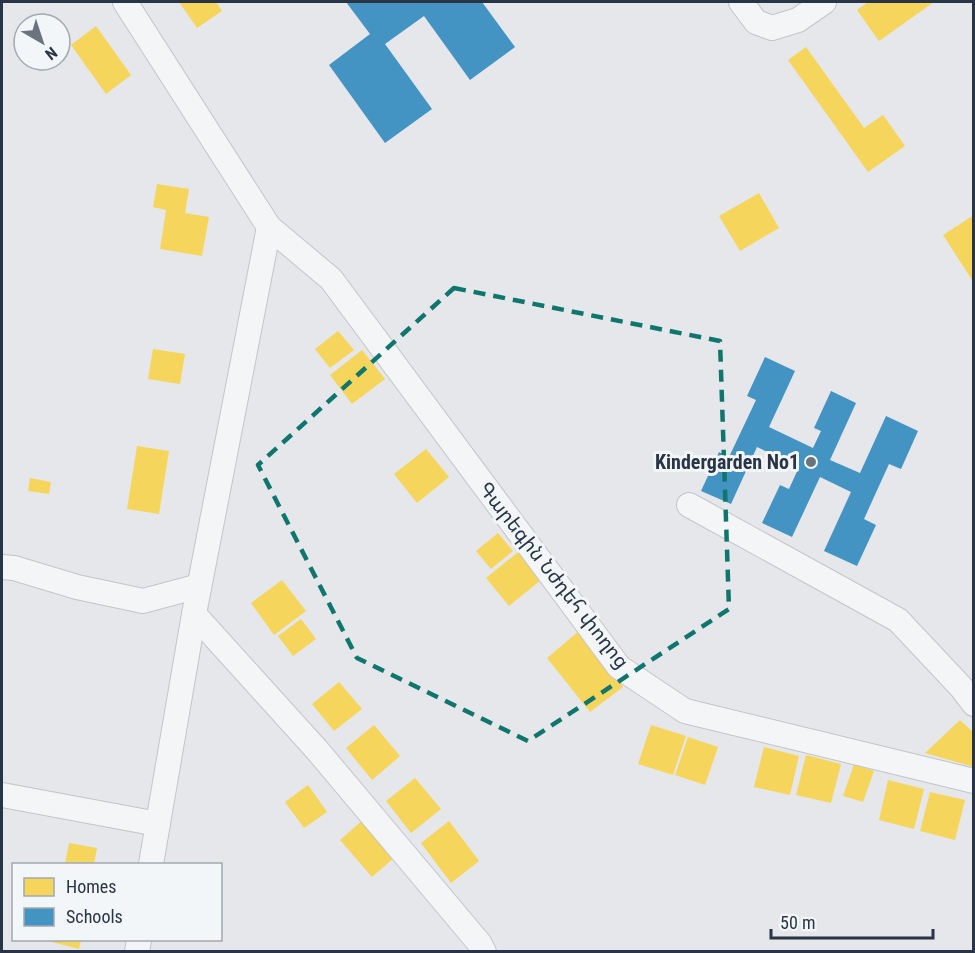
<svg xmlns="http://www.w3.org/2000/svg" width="975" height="953" viewBox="0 0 975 953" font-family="'Roboto Condensed','Noto Sans Armenian',sans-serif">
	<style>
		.homes { fill: #f6d55c }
		.schools { fill: #4393c3 }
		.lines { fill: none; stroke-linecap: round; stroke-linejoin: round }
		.minor-casing { stroke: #c3c5c8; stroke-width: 26 }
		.minor { stroke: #f4f5f7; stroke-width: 24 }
		.marked { fill: none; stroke: #0f766e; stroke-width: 4.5; stroke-dasharray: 12 8; stroke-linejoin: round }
		.poi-dot { fill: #6b737f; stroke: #f3f6f9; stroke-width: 2 }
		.labels { text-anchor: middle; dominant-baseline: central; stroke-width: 6; stroke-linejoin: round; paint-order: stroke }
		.poi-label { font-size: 20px; font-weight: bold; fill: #293546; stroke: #f3f6f9; text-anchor: end }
		.street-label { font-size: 20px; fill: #293546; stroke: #f3f6f9 }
	</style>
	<rect width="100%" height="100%" fill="#e5e7ea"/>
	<g class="homes">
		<path d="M 179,2 L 216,2 L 222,11 L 197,28 Z"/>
		<path d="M 868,2 L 934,2 L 879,41 L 857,10 Z"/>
		<path d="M 96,26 L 131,75 L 106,94 L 71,45 Z"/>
		<path d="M 806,47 L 864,128 L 883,115 L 905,146 L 868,172 L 788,60 Z"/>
		<path d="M 157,184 L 189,189 L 185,213 L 209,217 L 202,256 L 160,249 L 166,210 L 153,207 Z"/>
		<path d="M 759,193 L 779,228 L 740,251 L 719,216 Z"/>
		<path d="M 974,215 L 974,283 L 943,235 Z"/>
		<path d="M 338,331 L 354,350 L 330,368 L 315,349 Z"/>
		<path d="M 153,349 L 185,354 L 180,384 L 148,379 Z"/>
		<path d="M 362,350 L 385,379 L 352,404 L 330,375 Z"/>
		<path d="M 137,446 L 169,451 L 159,514 L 127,509 Z"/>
		<path d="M 426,449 L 449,477 L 417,503 L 394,474 Z"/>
		<path d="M 30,478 L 51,482 L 49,494 L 28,491 Z"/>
		<path d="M 498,533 L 513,551 L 491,569 L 476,551 Z"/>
		<path d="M 518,552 L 541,580 L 509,606 L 486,578 Z"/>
		<path d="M 282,580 L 306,611 L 274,635 L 251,603 Z"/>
		<path d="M 301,619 L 316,639 L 293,656 L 278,636 Z"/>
		<path d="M 579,631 L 623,687 L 590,712 L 547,658 Z"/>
		<path d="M 339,682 L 362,709 L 334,731 L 312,704 Z"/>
		<path d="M 960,720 L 974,733 L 974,767 L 925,753 Z"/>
		<path d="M 374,725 L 400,756 L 372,780 L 346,748 Z"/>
		<path d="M 651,725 L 686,736 L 673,775 L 638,764 Z"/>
		<path d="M 688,737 L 718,747 L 705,785 L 675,775 Z"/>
		<path d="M 764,747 L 799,756 L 790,795 L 754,787 Z"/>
		<path d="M 806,755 L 841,764 L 831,803 L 796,795 Z"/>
		<path d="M 854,764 L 874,771 L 863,802 L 843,796 Z"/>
		<path d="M 415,778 L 441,809 L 411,833 L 386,801 Z"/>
		<path d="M 888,780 L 924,789 L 914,829 L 879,820 Z"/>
		<path d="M 308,785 L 327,812 L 304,828 L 285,802 Z"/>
		<path d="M 930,792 L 965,800 L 955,840 L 920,831 Z"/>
		<path d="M 363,820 L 395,857 L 372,877 L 340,840 Z"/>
		<path d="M 449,821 L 479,861 L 451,883 L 421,843 Z"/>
		<path d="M 69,843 L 97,848 L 94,864 L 65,864 Z"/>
		<path d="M 44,940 L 81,940 L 79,949 Z"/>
	</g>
	<g class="schools">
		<path d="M 346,2 L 482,2 L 515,47 L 470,80 L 424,16 L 385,44 L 432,109 L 385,143 L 329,65 L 370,34 Z"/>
		<path d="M 765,357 L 795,371 L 769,427 L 813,448 L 821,431 L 814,428 L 831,391 L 856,403 L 830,460 L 860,473 L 886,416 L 918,431 L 901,469 L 889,464 L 864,519 L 876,525 L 857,566 L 824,551 L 851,492 L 820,477 L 792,537 L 762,523 L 780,485 L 789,489 L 799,467 L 757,447 L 731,504 L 701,491 L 719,452 L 729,457 L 756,400 L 747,396 Z"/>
	</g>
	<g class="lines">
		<defs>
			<g id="minor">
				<path d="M 125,2 L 269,227 L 331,279 L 619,667 L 685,711 L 974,781"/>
				<path d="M 741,2 L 756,22 L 772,28 L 798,20 L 824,2"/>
				<path d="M 689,505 L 898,620 L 961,687 L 974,704"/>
				<path d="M 2,567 L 14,568 L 77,587 L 143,601 L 199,586"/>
				<path d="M 194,614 L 317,750 L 480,944 L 484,952"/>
				<path d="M 2,795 L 158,824"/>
				<path d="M 151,864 L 194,614 L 269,227"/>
				<path d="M 137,952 L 139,940"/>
			</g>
		</defs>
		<use href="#minor" class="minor-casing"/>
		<use href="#minor" class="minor"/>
	</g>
	<path class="marked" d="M 454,288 L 720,341 L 729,609 L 528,741 L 357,658 L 258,465 Z"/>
	<circle class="poi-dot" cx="811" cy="462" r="6"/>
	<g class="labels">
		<g class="poi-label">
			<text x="799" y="462">Kindergarden No1</text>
		</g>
		<g class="street-label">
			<text transform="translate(554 575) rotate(52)">Գարեգին Նժդեհ փողոց</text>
		</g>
	</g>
	<rect width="975" height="953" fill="none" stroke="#293546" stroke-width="6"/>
	<rect x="12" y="863" width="210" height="78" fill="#f3f6f9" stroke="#a2a9b1" stroke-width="1.5"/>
	<rect x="24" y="878" width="30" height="18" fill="#f6d55c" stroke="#a2a9b1" stroke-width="1.5"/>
	<text x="66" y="893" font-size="18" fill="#293546">Homes</text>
	<rect x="24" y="908" width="30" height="18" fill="#4393c3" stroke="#a2a9b1" stroke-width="1.5"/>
	<text x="66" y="923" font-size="18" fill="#293546">Schools</text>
	<g transform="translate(42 42) rotate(141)"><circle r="28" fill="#f3f6f9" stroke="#a2a9b1" stroke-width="1.5"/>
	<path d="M0-4.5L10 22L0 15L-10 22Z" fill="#6b737f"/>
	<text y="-9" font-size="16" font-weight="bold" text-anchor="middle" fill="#293546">N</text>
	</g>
	<path d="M771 929v9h162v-9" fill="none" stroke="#293546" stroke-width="3"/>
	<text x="780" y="929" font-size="18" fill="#293546" stroke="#f3f6f9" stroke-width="4.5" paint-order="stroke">50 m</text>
</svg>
